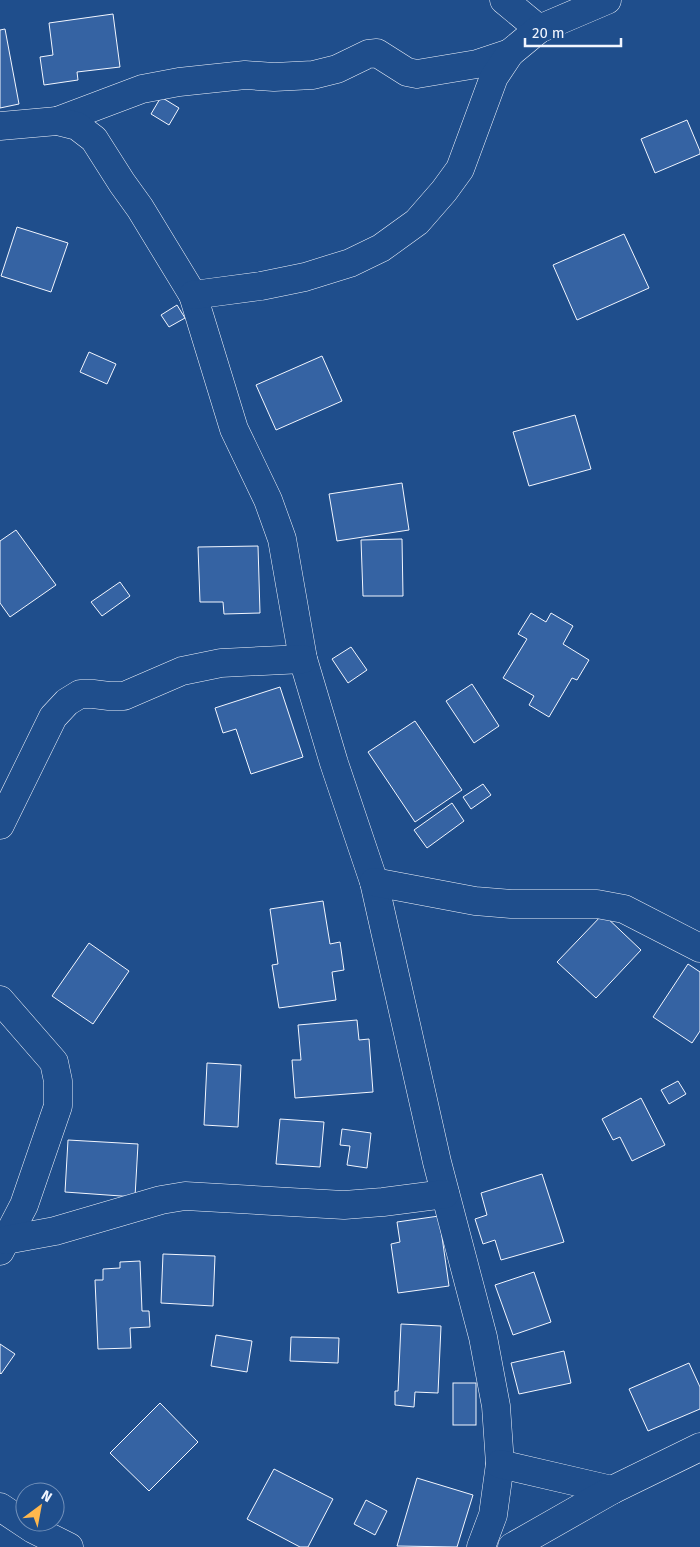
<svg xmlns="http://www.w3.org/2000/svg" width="700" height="1547" viewBox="0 0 700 1547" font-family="'Fira Sans',sans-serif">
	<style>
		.building { fill: #3563a3; stroke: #f2f6ff }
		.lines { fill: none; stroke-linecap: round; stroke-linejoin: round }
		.minor-casing { stroke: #f2f6ff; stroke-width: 29 }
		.minor { stroke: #1f4e8c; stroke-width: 28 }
	</style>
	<rect width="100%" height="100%" fill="#1f4e8c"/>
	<g class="building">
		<path d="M 113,14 L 120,67 L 77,72 L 78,80 L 44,85 L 40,57 L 53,55 L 49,23 Z"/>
		<path d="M 5,29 L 19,104 L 0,108 L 0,30 Z"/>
		<path d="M 161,97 L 179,108 L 169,125 L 151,114 Z"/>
		<path d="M 687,120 L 700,151 L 700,154 L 655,173 L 641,139 Z"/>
		<path d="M 17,227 L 68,243 L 51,292 L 1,276 Z"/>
		<path d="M 624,234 L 649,288 L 577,320 L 553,265 Z"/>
		<path d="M 177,305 L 185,318 L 169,327 L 161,315 Z"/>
		<path d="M 89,352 L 116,364 L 107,384 L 80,372 Z"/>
		<path d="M 322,356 L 342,401 L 276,430 L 256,385 Z"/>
		<path d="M 575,415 L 591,469 L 529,486 L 513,432 Z"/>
		<path d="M 402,483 L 409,530 L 337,541 L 329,494 Z"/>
		<path d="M 16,530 L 56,585 L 10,617 L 0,603 L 0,541 Z"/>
		<path d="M 402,539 L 403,596 L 363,596 L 361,540 Z"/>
		<path d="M 258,546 L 260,613 L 224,614 L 223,602 L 200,602 L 198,547 Z"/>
		<path d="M 120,582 L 130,596 L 102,616 L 91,602 Z"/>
		<path d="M 531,613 L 546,622 L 551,613 L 573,626 L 563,644 L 589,660 L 577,680 L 572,678 L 549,717 L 529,705 L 534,696 L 503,678 L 527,639 L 518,634 Z"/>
		<path d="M 351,647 L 367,670 L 348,683 L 332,659 Z"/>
		<path d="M 472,684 L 499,726 L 474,743 L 446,701 Z"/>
		<path d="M 280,687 L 303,757 L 251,774 L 236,729 L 223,733 L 215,708 Z"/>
		<path d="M 415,721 L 462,790 L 415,822 L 368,752 Z"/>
		<path d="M 483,784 L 491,795 L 471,809 L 463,797 Z"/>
		<path d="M 452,803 L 464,821 L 427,848 L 414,830 Z"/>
		<path d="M 323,901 L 330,944 L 340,942 L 344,970 L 332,972 L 336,1000 L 279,1008 L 272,965 L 278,964 L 270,909 Z"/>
		<path d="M 603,914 L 641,950 L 596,998 L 557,962 Z"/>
		<path d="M 89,943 L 129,971 L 93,1024 L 52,996 Z"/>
		<path d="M 688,964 L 700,972 L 700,1031 L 692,1043 L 653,1017 Z"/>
		<path d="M 357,1020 L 359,1040 L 369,1039 L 373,1092 L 295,1098 L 292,1060 L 301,1060 L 298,1025 Z"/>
		<path d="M 207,1063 L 241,1065 L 238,1127 L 204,1125 Z"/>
		<path d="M 678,1081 L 686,1094 L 669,1104 L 661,1090 Z"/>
		<path d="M 641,1098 L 665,1145 L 632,1161 L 620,1137 L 613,1140 L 602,1119 Z"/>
		<path d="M 280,1119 L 324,1122 L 320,1167 L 276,1164 Z"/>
		<path d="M 342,1129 L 371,1133 L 367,1168 L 347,1165 L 350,1146 L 340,1145 Z"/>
		<path d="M 68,1140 L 138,1144 L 135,1197 L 65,1192 Z"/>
		<path d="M 542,1174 L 564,1242 L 501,1260 L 495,1240 L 483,1244 L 475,1219 L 487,1215 L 481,1193 Z"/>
		<path d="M 439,1216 L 449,1286 L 398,1293 L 391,1244 L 400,1242 L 397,1222 Z"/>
		<path d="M 163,1254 L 215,1256 L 213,1306 L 161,1303 Z"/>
		<path d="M 140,1261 L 142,1311 L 149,1311 L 150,1327 L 130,1328 L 131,1348 L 98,1349 L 95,1280 L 103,1280 L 103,1269 L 120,1268 L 120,1262 Z"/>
		<path d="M 534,1272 L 551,1322 L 513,1335 L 495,1285 Z"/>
		<path d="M 401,1324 L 441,1326 L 438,1393 L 415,1392 L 414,1407 L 395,1405 L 395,1391 L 398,1391 Z"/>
		<path d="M 216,1335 L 252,1341 L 247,1372 L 211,1366 Z"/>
		<path d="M 291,1337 L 339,1338 L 338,1363 L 290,1361 Z"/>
		<path d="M 0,1344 L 15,1354 L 1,1374 L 0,1373 Z"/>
		<path d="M 564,1351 L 571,1383 L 519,1394 L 511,1363 Z"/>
		<path d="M 689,1363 L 700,1387 L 700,1409 L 648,1431 L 629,1389 Z"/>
		<rect x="453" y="1383" width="23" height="42"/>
		<path d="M 160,1403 L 198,1442 L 149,1491 L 110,1453 Z"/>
		<path d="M 274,1469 L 333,1499 L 308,1547 L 300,1547 L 247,1519 Z"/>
		<path d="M 417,1478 L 473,1495 L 457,1547 L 397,1546 Z"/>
		<path d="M 366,1500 L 387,1511 L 375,1535 L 354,1524 Z"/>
	</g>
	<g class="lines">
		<defs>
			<g id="minor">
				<path d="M 504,0 L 539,29"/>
				<path d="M 57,121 L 142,89 L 179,82 L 245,75 L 274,77 L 313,75 L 337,69 L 368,54 L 377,53 L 407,72 L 417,74 L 477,64 L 510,53"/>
				<path d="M 0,126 L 57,121 L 77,126 L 94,139 L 122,183 L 140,208 L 193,295 L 234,429 L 268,500 L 282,539 L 303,659 L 334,763 L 374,882 L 437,1162 L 483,1337 L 496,1406 L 500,1464 L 493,1515 L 481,1547"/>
				<path d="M 193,295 L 261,286 L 305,277 L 350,263 L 381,248 L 417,222 L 444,191 L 460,169 L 494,77 L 510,53 L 539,29 L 607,0"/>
				<path d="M 0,825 L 53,717 L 67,702 L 80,694 L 93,694 L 109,696 L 124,696 L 182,671 L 221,663 L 303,659"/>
				<path d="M 374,882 L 475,901 L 511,904 L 597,904 L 624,909 L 700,948"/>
				<path d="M 0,1000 L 54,1062 L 58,1081 L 58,1106 L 24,1205 L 0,1251"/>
				<path d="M 6,1240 L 55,1231 L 161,1200 L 185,1196 L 344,1205 L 383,1202 L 445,1194"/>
				<path d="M 500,1464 L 612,1490"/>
				<path d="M 0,1507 L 33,1529 L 69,1547"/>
				<path d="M 512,1547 L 612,1490 L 700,1447"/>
			</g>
		</defs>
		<use href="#minor" class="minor-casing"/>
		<use href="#minor" class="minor"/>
	</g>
	<g transform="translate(40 1507) rotate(32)"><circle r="24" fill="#1f4e8c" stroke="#7391ba"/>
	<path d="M0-4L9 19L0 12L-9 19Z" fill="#ffb74d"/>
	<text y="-8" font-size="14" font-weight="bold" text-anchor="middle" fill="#f2f6ff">N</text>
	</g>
	<path d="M525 38v8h96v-8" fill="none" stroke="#f2f6ff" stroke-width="2.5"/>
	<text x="532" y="38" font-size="15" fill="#f2f6ff" stroke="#1f4e8c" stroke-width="4" paint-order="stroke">20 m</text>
</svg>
